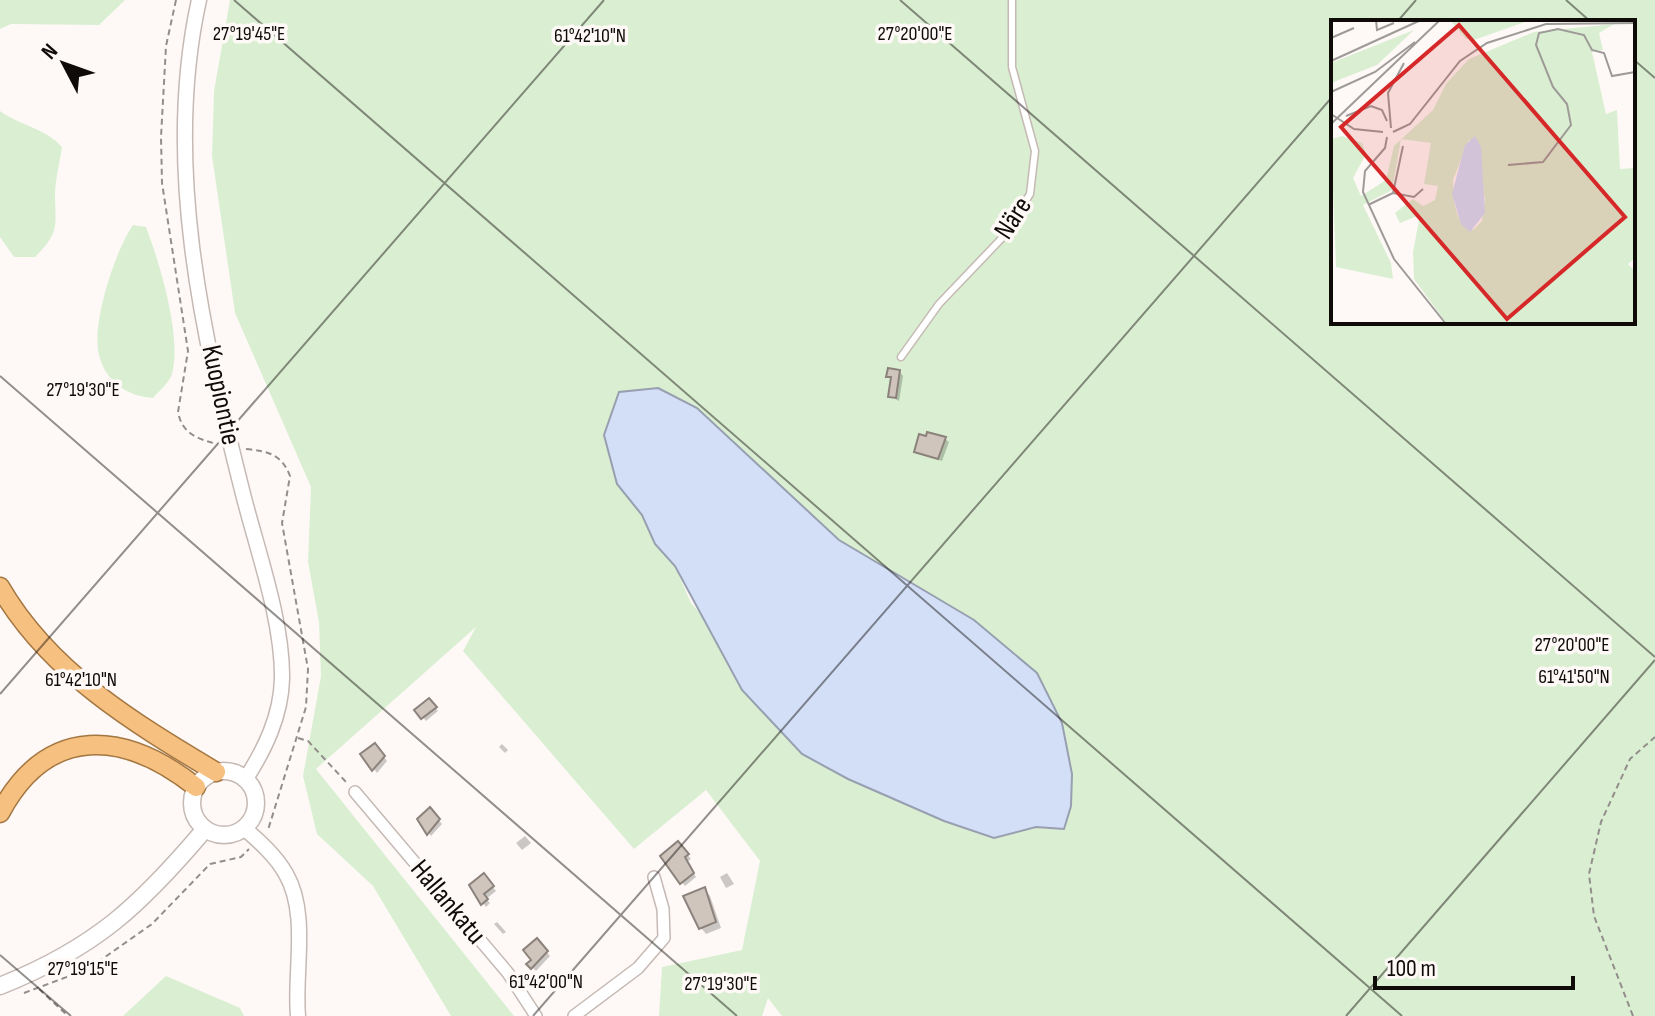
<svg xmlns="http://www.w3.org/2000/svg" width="1655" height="1016" viewBox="0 0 1655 1016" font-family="'Sofia Sans Condensed',sans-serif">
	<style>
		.green { fill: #daefd2; fill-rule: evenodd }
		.water { fill: #d2dff7; stroke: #989fb0; stroke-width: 2 }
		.shadow { fill: #0003 }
		.building { fill: #cfc5bd; stroke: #8c827c; stroke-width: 2 }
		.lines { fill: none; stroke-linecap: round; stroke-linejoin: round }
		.service-casing { stroke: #c5b9b4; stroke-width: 9 }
		.minor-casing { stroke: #c5b9b4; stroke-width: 14 }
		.tertiary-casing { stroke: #c5b9b4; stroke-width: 17 }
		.secondary-casing { stroke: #c5b9b4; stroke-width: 19 }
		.trunk-casing { stroke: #a47742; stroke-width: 21 }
		.path { stroke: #938e8c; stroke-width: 2; stroke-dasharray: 6 4; stroke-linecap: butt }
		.service { stroke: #fff; stroke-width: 6 }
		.minor { stroke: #fff; stroke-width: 11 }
		.tertiary { stroke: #fff; stroke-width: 14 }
		.secondary { stroke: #fff; stroke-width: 16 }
		.trunk { stroke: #f6c080; stroke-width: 18 }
		.ticks { fill: none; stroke: #0f0b09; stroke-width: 2; stroke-opacity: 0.45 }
		.labels { text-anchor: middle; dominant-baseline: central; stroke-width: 7; stroke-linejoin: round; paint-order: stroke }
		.street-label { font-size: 28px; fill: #0f0b09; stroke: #fef9f7 }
		.inset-road { fill: none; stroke: #9e9a98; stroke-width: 2 }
		.view { fill: #d62828; fill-opacity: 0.15; stroke: #d62828; stroke-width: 4 }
		.inset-edge { fill: none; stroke: #0f0b09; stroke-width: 4 }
		.ticks-label { font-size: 20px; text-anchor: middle; fill: #0f0b09; stroke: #fef9f7; stroke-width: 7; stroke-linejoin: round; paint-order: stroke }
	</style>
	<rect width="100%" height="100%" fill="#fef9f7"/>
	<g class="green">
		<path d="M 0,0 L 125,0 L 99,25 L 11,24 L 0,29 Z"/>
		<path d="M 230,0 L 1655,0 L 1655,1016 L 782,1016 L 768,998 L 762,1016 L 659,1016 L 662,967 L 742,950 L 760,861 L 706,790 L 634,849 L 463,651 L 476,627 L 316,769 L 514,1016 L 451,1016 L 373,886 L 317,834 L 303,776 L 321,676 L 319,622 L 308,562 L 311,487 L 235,313 L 212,156 L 214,91 ZM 1333,22 L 1633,22 L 1633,322 L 1333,322 ZM 612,460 L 786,494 L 839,540 L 900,576 L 1062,723 L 1072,774 L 1071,806 L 1036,827 L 993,838 L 944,821 L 848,779 L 691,603 L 675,566 L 655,544 L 642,515 L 617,484 Z"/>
		<path d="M 0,111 C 21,126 45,128 62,147 C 60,161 56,177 55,192 C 55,225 61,231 35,257 L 14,257 L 0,237 Z"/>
		<path d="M 133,225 L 146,227 C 160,264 182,336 172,374 C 169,383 159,391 153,398 C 128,396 106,383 99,355 C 91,324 115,251 133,225 Z"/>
		<path d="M 166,976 L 240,1008 L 244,1016 L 123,1016 Z"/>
	</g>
	<path class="water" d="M 658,388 L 697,408 L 839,540 L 974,620 L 1037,673 L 1062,723 L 1072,774 L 1071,806 L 1064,829 L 1036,827 L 994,838 L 944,821 L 848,779 L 802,754 L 742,690 L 675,566 L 655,544 L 642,515 L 617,484 L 604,435 L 619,392 Z"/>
	<g class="shadow">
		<path d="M 900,372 L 903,376 L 899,401 L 890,396 L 893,380 L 888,376 Z"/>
		<path d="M 945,439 L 949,442 L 942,461 L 916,452 Z"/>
		<path d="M 429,700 L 438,711 L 426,721 L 417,710 Z"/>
		<path d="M 502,744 L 508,750 L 505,753 L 499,747 Z"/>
		<path d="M 378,749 L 387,761 L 377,773 L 363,754 Z"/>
		<path d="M 430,810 L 442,824 L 431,836 L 419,819 Z"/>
		<path d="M 525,836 L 531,843 L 522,850 L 516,843 Z"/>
		<path d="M 678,843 L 691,859 L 687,862 L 696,877 L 685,886 L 662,856 Z"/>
		<path d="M 727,873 L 734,884 L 726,888 L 720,877 Z"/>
		<path d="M 483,875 L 496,891 L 486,899 L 490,903 L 486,907 L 483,903 Z"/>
		<path d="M 705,890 L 710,896 L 721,928 L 706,934 L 701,928 Z"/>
		<path d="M 497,922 L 506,932 L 503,934 L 494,924 Z"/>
		<path d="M 537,941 L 550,956 L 536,971 L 529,964 L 534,961 Z"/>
	</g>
	<g class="building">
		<path d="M 888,368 L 900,370 L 896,398 L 888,397 L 891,377 L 886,377 Z"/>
		<path d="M 927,432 L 946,437 L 938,459 L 914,452 L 919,434 L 926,436 Z"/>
		<path d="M 429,698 L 437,707 L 421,719 L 414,710 Z"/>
		<path d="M 375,743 L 385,756 L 372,771 L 360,754 Z"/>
		<path d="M 430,807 L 440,819 L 427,835 L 417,819 Z"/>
		<path d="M 678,841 L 689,854 L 685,857 L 694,873 L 680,884 L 660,856 Z"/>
		<path d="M 484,873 L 494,886 L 484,894 L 488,899 L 481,905 L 469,885 Z"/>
		<path d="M 705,887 L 716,922 L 699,929 L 683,896 Z"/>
		<path d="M 537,938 L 548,951 L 531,969 L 526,964 L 531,960 L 523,950 Z"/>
	</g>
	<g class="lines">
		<defs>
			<path id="service" d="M 901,357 L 939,304 L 1002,238 L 1030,194 L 1035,151 L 1012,67 L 1012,0"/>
			<g id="minor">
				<path d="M 355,792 L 508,973 L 536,1016"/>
				<path d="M 574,1016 L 638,968 L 664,938 L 663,909 L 654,877"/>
			</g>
			<g id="tertiary">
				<path d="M 199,0 C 163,162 202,332 242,490 C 256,547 283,620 282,679 C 281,716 265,749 245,780"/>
				<path d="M 244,828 C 259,841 276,856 286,874 C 309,914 294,972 298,1016"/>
			</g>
			<g id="secondary">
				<circle cx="224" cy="803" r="32"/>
				<path d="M 0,986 C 95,948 140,906 205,829"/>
			</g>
			<g id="trunk">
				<path d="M 0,587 C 49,672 134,723 216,772"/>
				<path d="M 0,813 C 48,723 125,731 196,787"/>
			</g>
		</defs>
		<use href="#service" class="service-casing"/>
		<use href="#minor" class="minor-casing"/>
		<use href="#tertiary" class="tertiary-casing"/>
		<use href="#secondary" class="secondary-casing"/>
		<use href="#trunk" class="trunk-casing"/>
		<g class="path">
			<path d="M 176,0 L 166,46 L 161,137 L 162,183 L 188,351 L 178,412 C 182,434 198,439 217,444"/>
			<path d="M 246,449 C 267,451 282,454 290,476 L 282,523 L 308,669 L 306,707 L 268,830"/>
			<path d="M 298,738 L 308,741 L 346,782"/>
			<path d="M 39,989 L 68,1016"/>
			<path d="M 24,993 L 88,969 L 152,924 L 210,864 L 241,857 L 249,849"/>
			<path d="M 1633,1016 L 1594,916 L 1589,874 L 1601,822 L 1630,759 L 1655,737"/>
		</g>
		<use href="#service" class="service"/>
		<use href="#minor" class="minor"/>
		<use href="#tertiary" class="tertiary"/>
		<use href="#secondary" class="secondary"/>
		<use href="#trunk" class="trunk"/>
	</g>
	<path class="ticks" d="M 234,0 L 1402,1016M 900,0 L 1655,657M 1566,0 L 1591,22M 1397,22 L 1416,0M 1633,59 L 1655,78M 0,376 L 737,1016M 0,694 L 604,0M 0,955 L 71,1016M 533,1016 L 1333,96M 1346,1016 L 1655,660"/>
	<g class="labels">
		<g class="street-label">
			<text transform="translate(1013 218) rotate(-57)">Näre</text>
			<text transform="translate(221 395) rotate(78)">Kuopiontie</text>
			<text transform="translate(448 902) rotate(50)">Hallankatu</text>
		</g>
	</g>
	<g transform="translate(1331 20)">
		<rect width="304" height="304" fill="#fef9f7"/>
		<path d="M 120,1 L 194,2 L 143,20 L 135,19 ZM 283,4 L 268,13 L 272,30 L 261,32 L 275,94 L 286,90 L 289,149 L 302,148 L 304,123 L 304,238 L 297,244 L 304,251 L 304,304 L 116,304 L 83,259 L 82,232 L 89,195 L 69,203 L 64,193 L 82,179 L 92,186 L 104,180 L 107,166 L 93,164 L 100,123 L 70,119 L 61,170 L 32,185 L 60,243 L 62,259 L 5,247 L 0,119 L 11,116 L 31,123 L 35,134 L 22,158 L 30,176 L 55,160 L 63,126 L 102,90 L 115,64 L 138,39 L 203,12 ZM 138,119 L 149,146 L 154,180 L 151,201 L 142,210 L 127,197 L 123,182 L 122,160 ZM 83,10 L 46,45 L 0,63 L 0,43 Z" fill="#daefd2" fill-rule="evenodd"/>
		<path d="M 144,116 L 150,127 L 154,193 L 139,212 L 130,204 L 121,174 L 134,125 Z" fill="#d2dff7"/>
		<path class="inset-road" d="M 45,0 L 46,10 L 63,3M 0,18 L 23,8M 0,41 L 90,0M 0,72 L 44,52 L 84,22M 0,94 L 23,109 L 52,112M 15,96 L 40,86 L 51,90 L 56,101M 0,104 L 109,0M 60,108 L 57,73 L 73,43M 62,112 L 79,104 L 129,41 L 156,23 L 215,4 L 304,3M 56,117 L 54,128 L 34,151 L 32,172 L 63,239 L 115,304M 177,145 L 212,142 L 240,105 L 236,84 L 222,67 L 205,25 L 208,13 L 227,9 L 253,15 L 261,30 L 273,33 L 281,56 L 304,52M 62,173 L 83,177 L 92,169M 37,185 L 62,173 L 72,126"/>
		<path class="view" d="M 128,5 L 294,197 L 176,299 L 10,107 Z"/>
		<rect width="304" height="304" class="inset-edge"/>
	</g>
	<g class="ticks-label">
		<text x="915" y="40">27°20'00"E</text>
		<text x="249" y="40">27°19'45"E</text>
		<text x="590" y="42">61°42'10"N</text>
		<text x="83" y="396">27°19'30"E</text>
		<text x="1572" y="651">27°20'00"E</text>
		<text x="1574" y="683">61°41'50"N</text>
		<text x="81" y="686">61°42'10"N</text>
		<text x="83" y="975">27°19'15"E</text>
		<text x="546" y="988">61°42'00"N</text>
		<text x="721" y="990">27°19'30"E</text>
	</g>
	<g transform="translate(64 64) rotate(311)" stroke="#fef9f7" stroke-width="6" paint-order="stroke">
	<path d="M0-6L14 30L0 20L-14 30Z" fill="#0f0b09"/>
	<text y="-12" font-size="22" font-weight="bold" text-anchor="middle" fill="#0f0b09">N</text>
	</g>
	<path d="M1375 976v12h198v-12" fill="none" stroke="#0f0b09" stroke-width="4"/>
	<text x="1387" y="976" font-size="24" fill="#0f0b09" stroke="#fef9f7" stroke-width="6" paint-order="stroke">100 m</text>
</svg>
